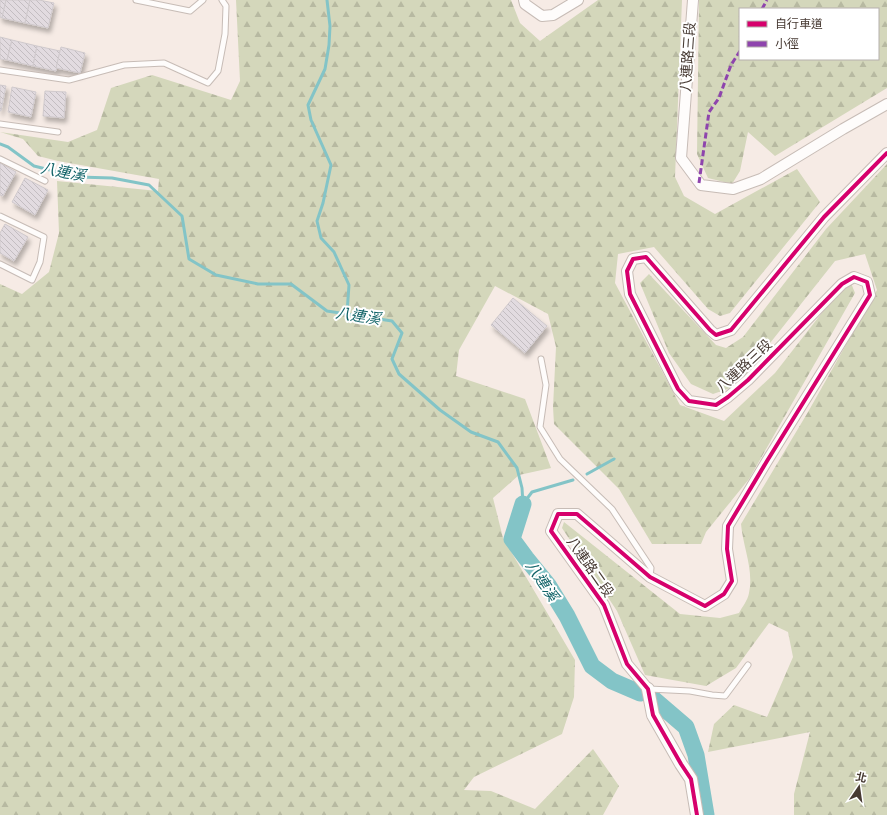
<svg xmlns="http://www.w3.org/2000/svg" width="887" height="815" viewBox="0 0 887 815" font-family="'Zilla Slab','Noto Sans TC',serif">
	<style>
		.forest { fill: url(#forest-firs); fill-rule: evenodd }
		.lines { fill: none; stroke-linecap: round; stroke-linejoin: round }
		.stream { stroke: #83c4c7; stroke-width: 3 }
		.river { stroke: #83c4c7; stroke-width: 17 }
		.building { fill: url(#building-back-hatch); stroke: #cfc9cc; filter: url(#shadow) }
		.service-casing { stroke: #c7bcb6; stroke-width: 7 }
		.minor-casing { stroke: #c7bcb6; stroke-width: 12 }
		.tertiary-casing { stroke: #c7bcb6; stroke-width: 14 }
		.service { stroke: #fefcfb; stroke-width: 5 }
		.minor { stroke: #fefcfb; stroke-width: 10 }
		.tertiary { stroke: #fefcfb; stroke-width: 12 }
		.quiet { stroke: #8e44ad; stroke-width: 3; stroke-dasharray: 6 3; stroke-linecap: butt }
		.cycleway-casing { stroke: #fff; stroke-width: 6 }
		.cycleway { stroke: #d6006c; stroke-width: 4 }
		.labels { text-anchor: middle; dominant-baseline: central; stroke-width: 4; stroke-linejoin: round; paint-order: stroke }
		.street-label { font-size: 14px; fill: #473a33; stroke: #fff }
		.water-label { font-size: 15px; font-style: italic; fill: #116368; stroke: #fff }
	</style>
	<defs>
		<pattern id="forest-firs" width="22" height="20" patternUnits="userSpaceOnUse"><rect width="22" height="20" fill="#d4d7bb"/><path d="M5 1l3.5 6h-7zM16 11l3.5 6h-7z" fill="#b7b9a1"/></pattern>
		<pattern id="building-back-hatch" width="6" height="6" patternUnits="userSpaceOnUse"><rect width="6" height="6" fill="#e2dbe0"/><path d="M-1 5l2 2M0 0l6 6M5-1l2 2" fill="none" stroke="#c3bdc1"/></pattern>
		<filter id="shadow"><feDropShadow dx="2.5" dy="4.5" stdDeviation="2" flood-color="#0004"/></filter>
	</defs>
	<rect width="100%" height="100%" fill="#f6ebe5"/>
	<g class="forest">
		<path d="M 236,0 L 511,0 L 520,23 L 540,41 L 598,0 L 682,0 L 675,177 L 684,196 L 715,214 L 797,169 L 820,202 L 730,313 L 720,316 L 708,309 L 654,247 L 618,254 L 615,283 L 680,405 L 724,421 L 775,373 L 849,278 L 855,293 L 749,479 L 706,532 L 701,544 L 652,544 L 619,489 L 554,424 L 553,407 L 556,347 L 548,314 L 495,286 L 459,350 L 456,376 L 525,399 L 551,468 L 519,475 L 493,498 L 503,538 L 575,660 L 574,697 L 562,734 L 474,777 L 464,790 L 491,791 L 535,809 L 593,749 L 619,786 L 603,815 L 0,815 L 0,284 L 22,294 L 49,272 L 59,233 L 57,181 L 158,191 L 159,179 L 58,161 L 38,156 L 23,139 L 0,132 L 68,142 L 97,130 L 111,88 L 152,75 L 231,100 L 240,81 Z"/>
		<path d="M 699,0 L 887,0 L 887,88 L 775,156 L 748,132 L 740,171 L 732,184 L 708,178 L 697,154 ZM 740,9 L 878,9 L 878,59 L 740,59 Z"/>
		<path d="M 887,164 L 887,815 L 794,815 L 794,794 L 810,732 L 708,752 L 714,724 L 734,705 L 767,717 L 793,657 L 788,632 L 769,623 L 736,668 L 706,686 L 645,675 L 617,611 L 562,528 L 564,522 L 680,614 L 720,618 L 739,613 C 742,607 748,600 749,593 C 754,570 743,547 741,524 L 808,412 L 877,290 L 865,254 L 835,261 L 736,386 L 713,394 L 691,384 L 669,353 L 640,283 L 649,274 L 716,345 L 726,348 L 743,337 L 826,229 Z"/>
	</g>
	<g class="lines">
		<g class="stream">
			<path d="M 327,0 L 330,26 L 329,45 L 325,69 L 308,105 L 311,120 L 331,165 L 323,203 L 317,221 L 321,238 L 334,252 L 349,285 L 347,313"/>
			<path d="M 0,144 L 8,147 L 34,166 L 78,177 L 112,178 L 149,185 L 182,216 L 189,259 L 216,275 L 258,284 L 291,284 L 327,311 L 392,321 L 402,333 L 392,359 L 399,374 L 440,410 L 471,432 L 498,442 L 517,468 L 522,488 L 523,504"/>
			<path d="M 587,474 L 614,459"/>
			<path d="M 523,504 L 532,492 L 573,480"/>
		</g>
		<g class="river">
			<path d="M 523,504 L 512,539 L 526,558 L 548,585 L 567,616 L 592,666 L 612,681 L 640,693"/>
			<path d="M 651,697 L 686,727 L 696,755 L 706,815"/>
		</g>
	</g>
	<g class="building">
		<path d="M 0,0 L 6,0 L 2,18 L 0,17 Z"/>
		<path d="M 6,0 L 30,0 L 25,23 L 2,18 Z"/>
		<path d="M 30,0 L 39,0 L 54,3 L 48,28 L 25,23 Z"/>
		<path d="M 0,37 L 12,40 L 7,60 L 0,59 Z"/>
		<path d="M 12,40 L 37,46 L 33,66 L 7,60 Z"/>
		<path d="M 37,46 L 60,51 L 56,71 L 33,66 Z"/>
		<path d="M 61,47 L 85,53 L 80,73 L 56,68 Z"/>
		<path d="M 0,85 L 6,86 L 1,111 L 0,111 Z"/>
		<path d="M 12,87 L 36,92 L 31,117 L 8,112 Z"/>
		<path d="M 45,91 L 66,92 L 64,118 L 43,116 Z"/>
		<path d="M 0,163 L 16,172 L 3,196 L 0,195 Z"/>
		<path d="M 25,178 L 48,190 L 35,215 L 12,202 Z"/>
		<path d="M 5,224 L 28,237 L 14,261 L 0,253 L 0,233 Z"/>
		<path d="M 513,298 L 547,326 L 525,353 L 491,325 Z"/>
	</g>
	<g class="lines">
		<defs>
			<g id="service">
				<path d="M 136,0 L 190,11 L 203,0"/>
				<path d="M 0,70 L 69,80 L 124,65 L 164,63 L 208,83 L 218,71 L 225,34 L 226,6 L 222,0"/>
				<path d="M 0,124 L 58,132"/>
				<path d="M 0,159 L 45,181"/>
				<path d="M 0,216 L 44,237 L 40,262 L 32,280 L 0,264"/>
				<path d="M 541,359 L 546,385 L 540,427 L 560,459 L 612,509 L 651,568 L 650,577"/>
				<path d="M 649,689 L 690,691 L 712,695 L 725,696 L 748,665"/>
			</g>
			<g id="minor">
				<path d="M 524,0 L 525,4 L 542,16 L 553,15 L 578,0"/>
				<path d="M 693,0 L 681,158 L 701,185 L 733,189 L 761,179 L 843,129 L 887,104"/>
				<path d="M 648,689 L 627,664 L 604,605 L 551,531 L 558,514 L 577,514 L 650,577 L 705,606 L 724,594 L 732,581 L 727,549 L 728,526 L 767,461 L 870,295 L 867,282 L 854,277 L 842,284 L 748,380 L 728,397 L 716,405 L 689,401 L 678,389 L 630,294 L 627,271 L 633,259 L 646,257 L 710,330 L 716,335 L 731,330 L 824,217 L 887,153"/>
			</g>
			<path id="tertiary" d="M 648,689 L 653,715 L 681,764 L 691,779 L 697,815"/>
		</defs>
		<use href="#service" class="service-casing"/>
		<use href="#minor" class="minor-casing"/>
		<use href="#tertiary" class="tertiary-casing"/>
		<use href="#service" class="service"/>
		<use href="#minor" class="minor"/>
		<use href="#tertiary" class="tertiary"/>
		<g class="quiet">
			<path d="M 762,9 L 767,0"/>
			<path d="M 699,183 L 709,112 L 719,98 L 731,65 L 740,51"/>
		</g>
		<defs>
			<path id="cycleway" d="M 697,815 L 691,779 L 681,764 L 653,715 L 648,689 L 627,664 L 604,605 L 551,531 L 558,514 L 577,514 L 650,577 L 705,606 L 724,594 L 732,581 L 727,549 L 728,526 L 767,461 L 870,295 L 867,282 L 854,277 L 842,284 L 748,380 L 728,397 L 716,405 L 689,401 L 678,389 L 630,294 L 627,271 L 633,259 L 646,257 L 710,330 L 716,335 L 731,330 L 824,217 L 887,153"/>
		</defs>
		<use href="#cycleway" class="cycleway-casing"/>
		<use href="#cycleway" class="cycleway"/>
	</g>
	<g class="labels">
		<g class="street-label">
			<text transform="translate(688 57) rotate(-86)">八連路三段</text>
			<text transform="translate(744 366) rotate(-43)">八連路三段</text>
			<text transform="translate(590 567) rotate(55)">八連路二段</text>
		</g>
		<g class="water-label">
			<text transform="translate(63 172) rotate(11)">八連溪</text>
			<text transform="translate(358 316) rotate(9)">八連溪</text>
			<text transform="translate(542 581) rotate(56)">八連溪</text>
		</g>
	</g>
	<rect x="739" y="8" width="140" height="52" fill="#ffffff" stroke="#b5b0ad"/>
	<rect x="747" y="21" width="20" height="6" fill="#d6006c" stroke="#b5b0ad"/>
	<text x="775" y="28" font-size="12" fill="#473a33">自行車道</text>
	<rect x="747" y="41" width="20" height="6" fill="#8e44ad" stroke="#b5b0ad"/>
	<text x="775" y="48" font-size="12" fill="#473a33">小徑</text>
	<g transform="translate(859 787) rotate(13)" stroke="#ffffff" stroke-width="3" paint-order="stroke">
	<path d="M0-3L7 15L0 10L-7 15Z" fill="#473a33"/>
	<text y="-6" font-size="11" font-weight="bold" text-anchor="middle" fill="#473a33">北</text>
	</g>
</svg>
